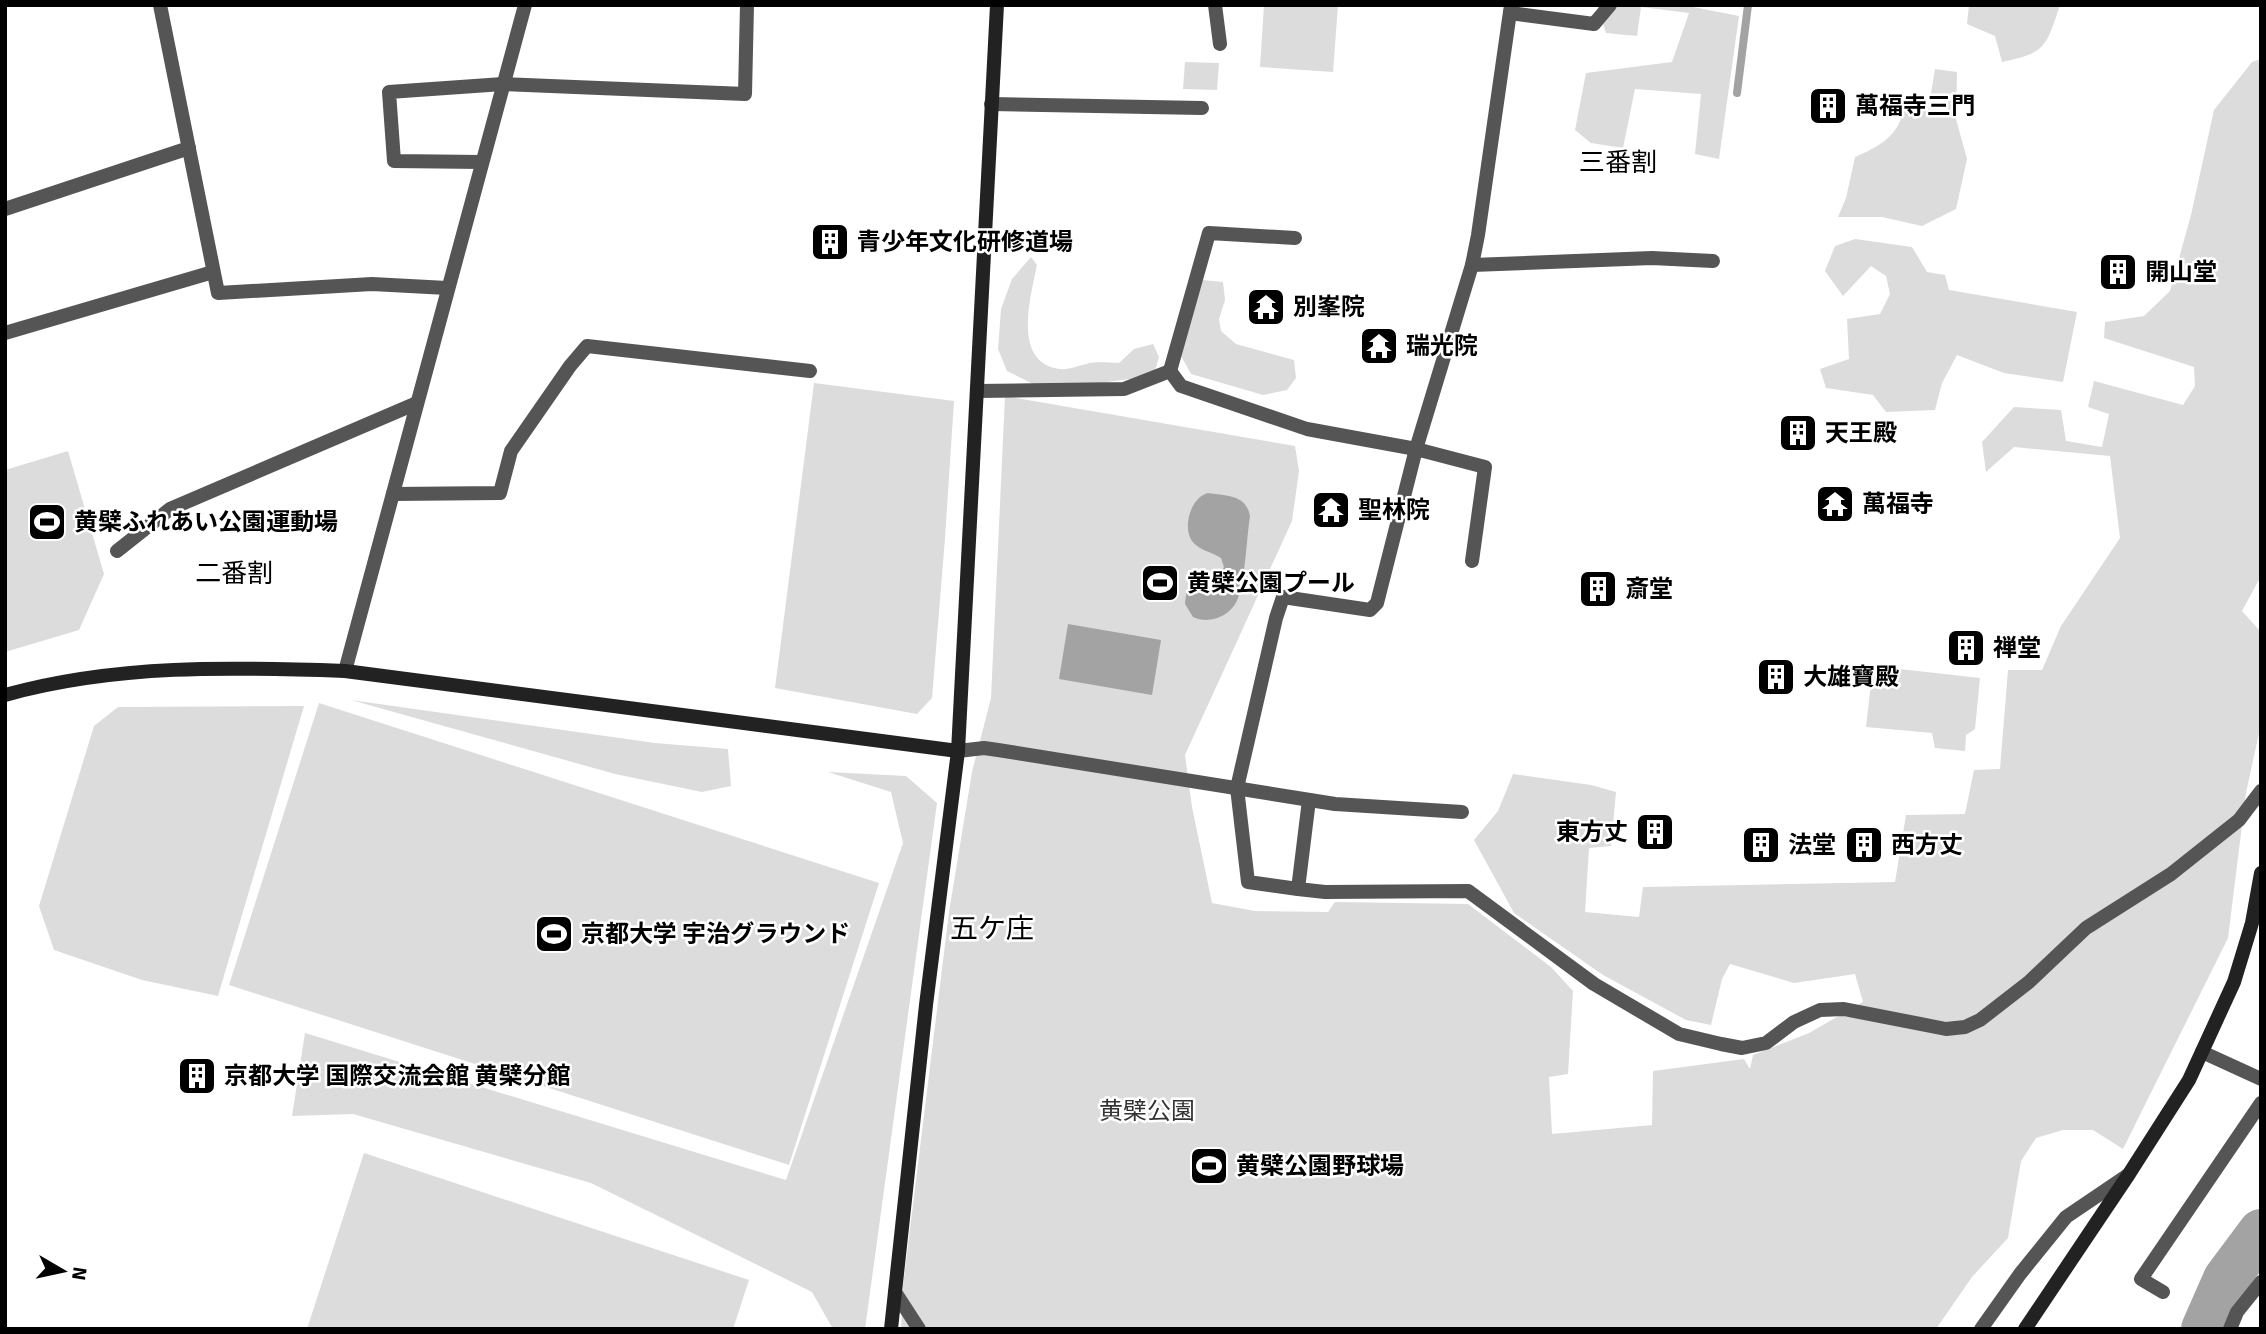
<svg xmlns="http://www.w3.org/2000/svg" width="2266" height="1334" viewBox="0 0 2266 1334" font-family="Signika,'Noto Sans JP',sans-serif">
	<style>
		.green { fill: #dcdcdc }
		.water { fill: #a3a3a3 }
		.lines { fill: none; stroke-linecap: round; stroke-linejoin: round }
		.stream { stroke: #a3a3a3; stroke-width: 8 }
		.river { stroke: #a3a3a3; stroke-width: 46 }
		.lane { stroke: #555; stroke-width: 14 }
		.street { stroke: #555; stroke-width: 14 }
		.secondary { stroke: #222; stroke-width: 14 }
		.labels { text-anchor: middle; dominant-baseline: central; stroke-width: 5; stroke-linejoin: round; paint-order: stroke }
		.poi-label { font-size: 24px; font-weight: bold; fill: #000; stroke: #fff; text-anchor: start }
		.park-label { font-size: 24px; fill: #333; stroke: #fff }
		.neighbourhood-label { font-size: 26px; fill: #000; stroke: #fff }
		.quarter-label { font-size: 28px; fill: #000; stroke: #fff }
	</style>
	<rect width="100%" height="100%" fill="#fff"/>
	<g class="green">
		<path d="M 1264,5 L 1338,5 L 1333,72 L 1260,67 Z"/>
		<path d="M 1597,5 L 1683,5 L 1739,16 L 1719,159 L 1695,154 L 1701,94 L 1635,89 L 1623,148 L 1591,143 L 1575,130 L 1586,73 L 1672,62 L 1689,13 L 1641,7 L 1637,36 L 1606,33 Z"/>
		<path d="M 1969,5 L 2060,5 C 2046,47 2046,53 2002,62 L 1995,36 L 1967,24 Z"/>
		<path d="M 2261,59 L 2261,576 L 2242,611 L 2261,632 L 2261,724 L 2246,793 L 2228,938 L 2123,1149 L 2093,1130 L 2063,1130 L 2036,1138 L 2021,1161 L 2008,1238 L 1972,1277 L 1936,1329 L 901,1329 L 903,1286 L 949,912 L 972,772 L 991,698 L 1005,396 L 1295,446 L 1299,471 L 1292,521 L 1185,755 L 1192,807 L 1212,903 L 1255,911 L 1328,912 L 1335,902 L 1468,904 L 1551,967 L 1573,991 L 1568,1074 L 1549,1077 L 1552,1134 L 1652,1125 L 1653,1071 L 1744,1059 L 1750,1069 L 1753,1055 L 1809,1033 L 1863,1002 L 1855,974 L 1794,983 L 1730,964 L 1722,979 L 1711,1025 L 1686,1020 L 1603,975 L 1514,913 L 1474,840 L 1498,811 L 1513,774 L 1591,785 L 1616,792 L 1611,846 L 1589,848 L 1585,912 L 1639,917 L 1643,887 L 1895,882 L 1906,815 L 1965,814 L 1974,770 L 2000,769 L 2008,670 L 2042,670 L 2061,626 L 2120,538 L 2110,456 L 2014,447 L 1986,472 L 1982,442 L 2014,407 L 2061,410 L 2066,441 L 2102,447 L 2109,414 L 2088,407 L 2094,381 L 2183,405 L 2195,386 L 2194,367 L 2104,338 L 2105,322 L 2144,316 L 2170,291 L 2191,215 L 2214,110 L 2252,62 Z"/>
		<path d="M 1185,62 L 1219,63 L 1217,90 L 1183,89 Z"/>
		<path d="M 1935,69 L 1957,72 L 1956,119 L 1967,159 L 1956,209 L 1922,226 L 1882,217 L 1838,217 L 1846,198 L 1855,157 C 1878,147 1899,136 1903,110 L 1928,111 Z"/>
		<path d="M 1855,239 L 1912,247 L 1927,272 L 1945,275 L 1949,290 L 2077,312 L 2063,382 L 2004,373 L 1957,355 L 1942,383 L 1935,410 L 1886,412 L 1873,395 L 1826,388 L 1820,369 L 1849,359 L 1847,319 L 1880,314 L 1890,294 L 1886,276 L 1871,266 L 1843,296 L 1825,271 L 1835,246 Z"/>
		<path d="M 1031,257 L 1037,265 C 1031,295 1011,363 1060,369 C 1070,370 1077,366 1086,364 C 1097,361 1109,363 1119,363 L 1134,349 L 1153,344 L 1159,357 L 1155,371 L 1137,378 L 1092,384 L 1033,384 L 1007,371 L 998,349 L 1001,309 L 1012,279 Z"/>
		<path d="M 1203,280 L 1223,282 L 1225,300 L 1219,319 L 1221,331 L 1236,344 L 1294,360 L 1296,378 L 1287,390 L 1263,395 L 1191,374 L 1180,354 Z"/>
		<path d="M 814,383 L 954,401 L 945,538 L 932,698 L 917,714 L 775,688 Z"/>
		<path d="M 68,451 L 104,574 L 79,630 L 5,652 L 5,470 Z"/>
		<path d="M 1873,666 L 1980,678 L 1975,729 L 1966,735 L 1965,751 L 1935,748 L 1932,733 L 1866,727 Z"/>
		<path d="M 351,700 L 655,743 L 728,749 L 731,786 L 702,792 L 615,774 Z"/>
		<path d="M 319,703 L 879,883 L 789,1165 L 229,985 Z"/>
		<path d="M 304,706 L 218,996 L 142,980 L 54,950 L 39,906 L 94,726 L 118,707 Z"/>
		<path d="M 828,772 L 906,776 L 937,803 L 865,1329 L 833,1329 L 812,1292 L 591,1183 L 353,1114 L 292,1116 L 305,1033 L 786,1180 L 903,843 L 891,792 Z"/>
		<path d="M 364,1153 L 749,1280 L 733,1329 L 307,1329 Z"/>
	</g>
	<g class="water">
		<path d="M 1208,493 C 1226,496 1246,494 1250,516 C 1246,542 1246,574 1238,598 C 1232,616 1209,625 1193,617 L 1185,604 C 1188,573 1196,582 1218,576 L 1224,567 L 1221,558 C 1212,552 1198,550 1192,541 C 1182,527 1191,497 1208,493 Z"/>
		<path d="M 1068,624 L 1161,640 L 1152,695 L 1059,679 Z"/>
	</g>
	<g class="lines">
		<path class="stream" d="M 1737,93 L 1748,5"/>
		<path class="river" d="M 2204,1329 L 2226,1279 L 2261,1232"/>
		<g class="lane">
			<path d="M 1510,13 L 1594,24 L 1610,5"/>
			<path d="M 1472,265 L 1652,258 L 1713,261"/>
			<path d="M 1170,371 L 1209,233 L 1295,238"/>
			<path d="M 958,751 L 984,748 L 998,750 L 1335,804 L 1462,812"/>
			<path d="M 1309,800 L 1298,889 L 1325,892 L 1468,891 L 1594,984 L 1679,1034 L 1721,1044 L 1742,1048 L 1766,1043 L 1794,1022 L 1820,1010 L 1844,1009 L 1946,1029 L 1965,1027 L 1980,1020 L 2029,982 L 2086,928 L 2171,874 L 2239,820 L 2261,791"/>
			<path d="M 1298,889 L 1248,882 L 1237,788 L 1276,618 L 1283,597 L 1370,610 L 1377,603 L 1416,449 L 1485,467 L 1472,561"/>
			<path d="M 895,1292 L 919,1329"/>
			<path d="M 2230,1329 L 2237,1312 L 2261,1282"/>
		</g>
		<g class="street">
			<path d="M 160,5 L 218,293 L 372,284 L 447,288"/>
			<path d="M 1215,5 L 1220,44"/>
			<path d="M 991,104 L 1202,108"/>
			<path d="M 481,162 L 394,161 L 389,92 L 503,84 L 745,94 L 747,5"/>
			<path d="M 5,209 L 189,148"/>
			<path d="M 5,333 L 213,272"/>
			<path d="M 977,391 L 1124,389 L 1170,371 L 1181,386 L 1307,429 L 1416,449 L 1472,265 L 1478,235 L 1511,5"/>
			<path d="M 393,494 L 500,493 L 511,451 L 570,366 L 587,346 L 810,371"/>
			<path d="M 117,551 L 170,509 L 417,403"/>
			<path d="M 345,671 L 525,5"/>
			<path d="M 2202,1052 L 2261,1079"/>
			<path d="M 2163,1292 L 2141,1279 L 2261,1103"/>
			<path d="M 1981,1329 L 2020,1274 L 2066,1217 L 2128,1175"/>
		</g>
		<g class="secondary">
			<path d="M 5,695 C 116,664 231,667 345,671 L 958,751"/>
			<path d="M 891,1329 L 926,1005 L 958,751 L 997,5"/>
			<path d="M 2025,1329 L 2129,1174 L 2189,1080 L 2234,982 L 2252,923 L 2261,873"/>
		</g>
	</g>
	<defs>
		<symbol id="building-square" viewBox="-11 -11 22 22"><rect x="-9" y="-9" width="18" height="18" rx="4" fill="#000" stroke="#fff"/><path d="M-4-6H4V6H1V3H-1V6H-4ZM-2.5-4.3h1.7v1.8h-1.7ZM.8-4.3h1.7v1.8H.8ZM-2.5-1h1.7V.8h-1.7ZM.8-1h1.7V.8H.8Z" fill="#fff"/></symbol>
		<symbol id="temple-square" viewBox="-11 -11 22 22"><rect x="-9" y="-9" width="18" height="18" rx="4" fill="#000" stroke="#fff"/><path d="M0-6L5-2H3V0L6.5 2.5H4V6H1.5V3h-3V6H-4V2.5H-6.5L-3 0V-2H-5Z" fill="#fff"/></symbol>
		<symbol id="stadium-square" viewBox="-11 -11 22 22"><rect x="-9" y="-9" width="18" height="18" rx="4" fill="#000" stroke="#fff"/><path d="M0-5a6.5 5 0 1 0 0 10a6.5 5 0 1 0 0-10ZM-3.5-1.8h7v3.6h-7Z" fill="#fff"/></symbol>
	</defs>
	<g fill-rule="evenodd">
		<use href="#building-square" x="1806" y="84" width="44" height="44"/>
		<use href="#building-square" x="808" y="220" width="44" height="44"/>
		<use href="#building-square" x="2096" y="250" width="44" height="44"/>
		<use href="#temple-square" x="1244" y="285" width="44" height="44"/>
		<use href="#temple-square" x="1357" y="324" width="44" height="44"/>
		<use href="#building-square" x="1776" y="411" width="44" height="44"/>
		<use href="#temple-square" x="1813" y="482" width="44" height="44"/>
		<use href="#temple-square" x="1309" y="488" width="44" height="44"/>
		<use href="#stadium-square" x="25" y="500" width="44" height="44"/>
		<use href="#stadium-square" x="1138" y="561" width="44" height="44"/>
		<use href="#building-square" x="1576" y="567" width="44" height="44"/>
		<use href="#building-square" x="1944" y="626" width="44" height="44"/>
		<use href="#building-square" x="1754" y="655" width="44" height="44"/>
		<use href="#building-square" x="1633" y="810" width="44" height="44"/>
		<use href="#building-square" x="1739" y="823" width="44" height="44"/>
		<use href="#building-square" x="1842" y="823" width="44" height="44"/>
		<use href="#stadium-square" x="532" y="912" width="44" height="44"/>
		<use href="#building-square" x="175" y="1054" width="44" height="44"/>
		<use href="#stadium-square" x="1187" y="1144" width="44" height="44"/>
	</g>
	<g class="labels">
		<g class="poi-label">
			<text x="1855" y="106">萬福寺三門</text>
			<text x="857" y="242">青少年文化研修道場</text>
			<text x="2145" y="272">開山堂</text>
			<text x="1293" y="307">別峯院</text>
			<text x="1406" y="346">瑞光院</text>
			<text x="1825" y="433">天王殿</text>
			<text x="1862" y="504">萬福寺</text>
			<text x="1358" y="510">聖林院</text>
			<text x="74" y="522">黄檗ふれあい公園運動場</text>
			<text x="1187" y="583">黄檗公園プール</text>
			<text x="1625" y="589">斎堂</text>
			<text x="1993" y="648">禅堂</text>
			<text x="1803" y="677">大雄寶殿</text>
			<text x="1628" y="832" text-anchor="end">東方丈</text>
			<text x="1788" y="845">法堂</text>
			<text x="1891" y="845">西方丈</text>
			<text x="581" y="934">京都大学 宇治グラウンド</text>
			<text x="224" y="1076">京都大学 国際交流会館 黄檗分館</text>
			<text x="1236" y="1166">黄檗公園野球場</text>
		</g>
		<g class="park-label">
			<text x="1147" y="1111">黄檗公園</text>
		</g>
		<g class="neighbourhood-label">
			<text x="1618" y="163">三番割</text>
			<text x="234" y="574">二番割</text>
		</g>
		<g class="quarter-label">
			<text x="992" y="929">五ケ庄</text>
		</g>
	</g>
	<rect width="2266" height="1334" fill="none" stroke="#000000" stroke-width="14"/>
	<g transform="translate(63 1271) rotate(99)" stroke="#ffffff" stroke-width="5" paint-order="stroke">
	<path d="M0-5L12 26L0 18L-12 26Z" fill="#000000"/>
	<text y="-10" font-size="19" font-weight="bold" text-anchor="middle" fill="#000000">N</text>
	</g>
</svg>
